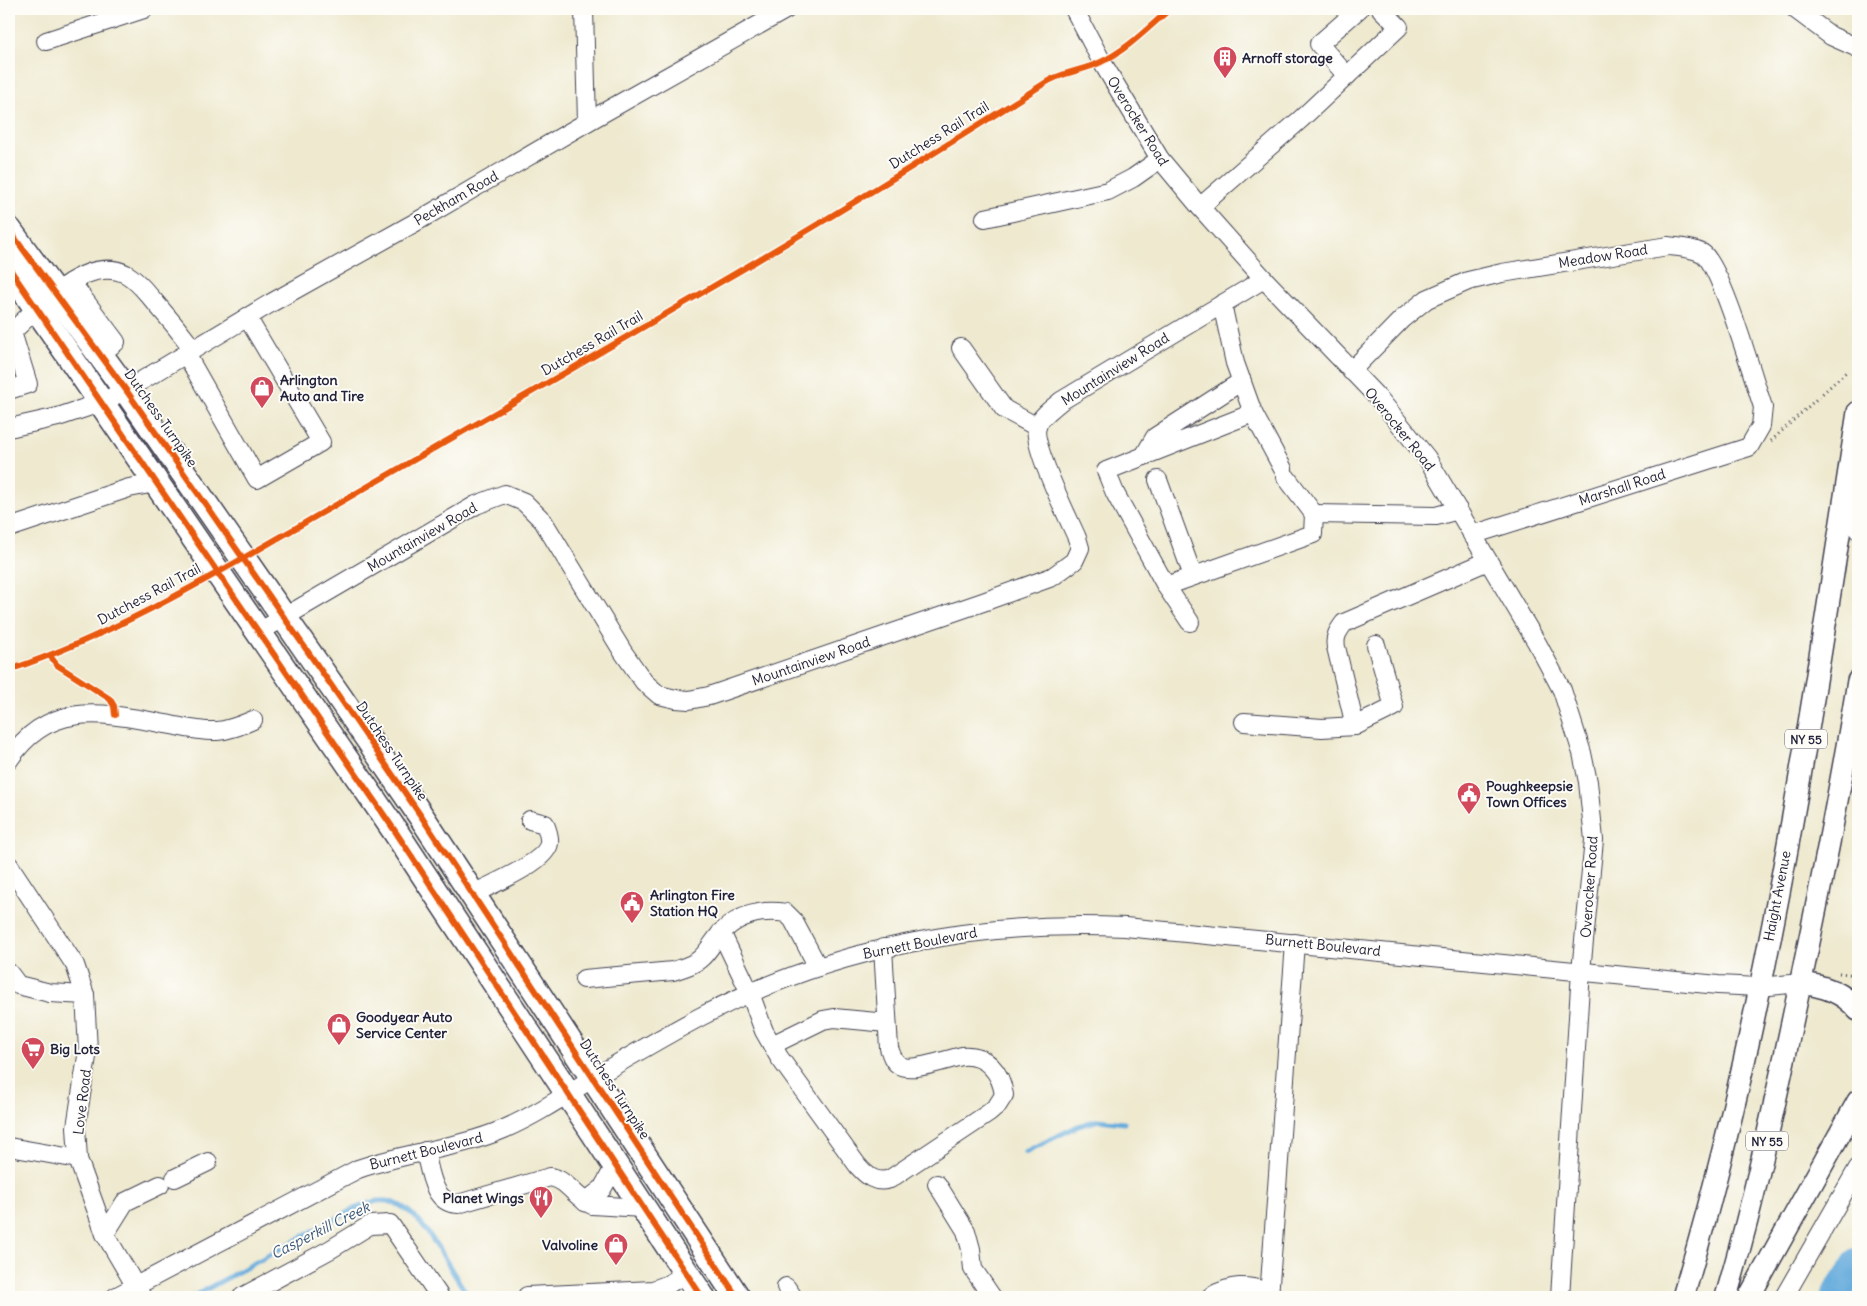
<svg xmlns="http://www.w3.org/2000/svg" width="1867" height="1306" viewBox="0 0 1867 1306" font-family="Delius,sans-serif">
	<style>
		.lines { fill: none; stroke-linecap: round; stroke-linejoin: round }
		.stream { stroke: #66acdd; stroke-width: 5 }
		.river { stroke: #66acdd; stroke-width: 29 }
		.minor-casing { stroke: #414051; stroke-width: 20 }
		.major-casing { stroke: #414051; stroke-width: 24 }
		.highway-casing { stroke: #414051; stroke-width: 28 }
		.path { stroke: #414051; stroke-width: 3; stroke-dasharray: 1 4; stroke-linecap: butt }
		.minor { stroke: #fff; stroke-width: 18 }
		.major { stroke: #fff; stroke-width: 21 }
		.highway { stroke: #fff; stroke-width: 25 }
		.cycleway-casing { stroke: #fdfcf7; stroke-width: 9 }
		.cycleway { stroke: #e8590c; stroke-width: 6 }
		.labels { text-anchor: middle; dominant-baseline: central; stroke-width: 4; stroke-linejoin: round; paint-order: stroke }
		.shield { fill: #fdfcf7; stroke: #646373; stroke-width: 1 }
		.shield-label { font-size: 12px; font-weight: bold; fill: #22223b }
		.poi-label { font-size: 14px; font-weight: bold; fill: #22223b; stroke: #fdfcf7; text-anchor: start }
		.street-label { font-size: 14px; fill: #22223b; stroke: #fdfcf7 }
		.water-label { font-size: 15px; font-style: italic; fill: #3d597c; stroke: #fdfcf7 }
	</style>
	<rect width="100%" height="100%" fill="#fdfcf7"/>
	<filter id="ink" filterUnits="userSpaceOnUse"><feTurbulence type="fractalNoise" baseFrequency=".02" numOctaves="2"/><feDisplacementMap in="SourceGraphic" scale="10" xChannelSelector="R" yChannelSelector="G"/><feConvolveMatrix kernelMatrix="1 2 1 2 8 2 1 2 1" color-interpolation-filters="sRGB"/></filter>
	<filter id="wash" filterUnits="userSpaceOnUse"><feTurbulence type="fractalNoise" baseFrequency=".0096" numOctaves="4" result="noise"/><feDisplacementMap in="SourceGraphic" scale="20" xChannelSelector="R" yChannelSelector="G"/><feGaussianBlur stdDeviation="1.12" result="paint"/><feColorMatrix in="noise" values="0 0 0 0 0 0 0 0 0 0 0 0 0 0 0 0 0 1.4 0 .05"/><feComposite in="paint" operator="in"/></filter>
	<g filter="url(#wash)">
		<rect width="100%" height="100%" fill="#eee9cf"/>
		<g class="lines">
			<g class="stream">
				<path d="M 1025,1152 L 1078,1126 L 1099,1120 L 1124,1123"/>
				<path d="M 192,1297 L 352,1210 C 360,1207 369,1202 378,1201 C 421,1196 446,1270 470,1297"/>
			</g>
			<path class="river" d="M 1835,1297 L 1858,1262"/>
		</g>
	</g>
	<g filter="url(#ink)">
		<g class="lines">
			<defs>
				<g id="minor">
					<path d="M 584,9 L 587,122"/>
					<path d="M 1074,9 L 1102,62 L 1160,159 L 1200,207 L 1264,279 L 1381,401 L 1427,458 L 1537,643 L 1562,690 L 1582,753 L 1588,782 L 1594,840 L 1581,971 L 1560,1297"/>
					<path d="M 1795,9 L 1831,36 L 1858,48"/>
					<path d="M 46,41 L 144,9"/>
					<path d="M 1347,76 L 1319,44 L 1359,9"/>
					<path d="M 1200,207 L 1301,119 L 1399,27 L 1381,9"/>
					<path d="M 985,218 L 1108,191 L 1133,178 L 1160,159"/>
					<path d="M 71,282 L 116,342 L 100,354"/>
					<path d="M 55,293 C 74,278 102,262 126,274 C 137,280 146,292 154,301 C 168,317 181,333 193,349"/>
					<path d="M 1222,304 L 1235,363 L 1253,413 L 1106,471 L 1115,493 L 1166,586 L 1313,534 L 1314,514 L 1436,516 L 1458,510"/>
					<path d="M 961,348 L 1004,409 L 1037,427"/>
					<path d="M 186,354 L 257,479 L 321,442 L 247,317"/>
					<path d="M 1351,371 L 1402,319 L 1427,299 L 1468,281 L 1502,273 L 1668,246 C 1679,247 1692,248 1702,253 C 1721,264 1754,381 1763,407 L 1761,426 L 1749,447 L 1472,535"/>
					<path d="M 9,390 L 28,384 L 12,332 L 36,309"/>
					<path d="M 1253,413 L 1283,469"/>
					<path d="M 9,428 L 58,417 L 100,403 L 126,390 L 271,303 L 416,222 L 587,122 L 787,9"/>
					<path d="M 1144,456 L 1155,437 L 1242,381"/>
					<path d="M 1286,477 L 1314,514"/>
					<path d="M 1158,480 L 1193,576"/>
					<path d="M 1847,495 L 1853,519 L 1858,530"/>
					<path d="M 9,528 L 129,488 L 155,483"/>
					<path d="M 1166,586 L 1190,622"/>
					<path d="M 259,632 L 476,505 L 505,494 L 524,502 L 543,521 L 623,652 L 644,682 L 659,695 L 676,699 L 689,700 L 709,696 L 983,602 L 1052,577 L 1074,561 L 1080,548 L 1077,538 C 1068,517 1031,444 1037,426 C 1041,416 1053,408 1061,401 L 1264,279"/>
					<path d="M 1244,722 L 1322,728 L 1355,726 L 1336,647 C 1334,637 1338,631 1344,623 L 1488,561"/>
					<path d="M 1355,726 L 1394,707 L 1376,645"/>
					<path d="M 9,760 C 50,697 108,714 171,725 C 186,728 201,732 217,731 C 230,730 241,725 253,720"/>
					<path d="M 9,865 L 75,965 L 85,995 L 88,1050 L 76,1127 L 78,1159 L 105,1234 L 142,1297"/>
					<path d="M 473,894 C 490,885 547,862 549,843 C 550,836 547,830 545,824 L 530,820"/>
					<path d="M 721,932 L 750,993 L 764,1031 L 779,1057 L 858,1166 C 867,1176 876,1184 890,1179 L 989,1113 L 997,1106 L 1004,1095 C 1001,1072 986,1054 962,1056 C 948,1059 910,1073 899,1065 C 893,1061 891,1054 889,1048 L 883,948"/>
					<path d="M 9,973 L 18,985 L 50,993 L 85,995"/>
					<path d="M 584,979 L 673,971 C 682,968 694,965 701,958 C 709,951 714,940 721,933 C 738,915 761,909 786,913 L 793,920 L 818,967"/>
					<path d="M 772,1045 L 823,1020 L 834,1018 L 887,1023"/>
					<path d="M 9,1147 L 78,1159"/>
					<path d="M 425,1151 C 430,1171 433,1204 458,1204 L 550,1177 C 567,1179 576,1199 592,1205 L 643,1208"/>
					<path d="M 175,1178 L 208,1162"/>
					<path d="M 937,1184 L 966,1231 L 971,1249 L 973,1269 L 992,1297"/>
					<path d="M 585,1202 L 602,1189 L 615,1166"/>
					<path d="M 105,1234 L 125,1202 L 160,1185"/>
					<path d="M 786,1287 L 793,1297"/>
					<path d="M 527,1296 L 653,1290 L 669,1284 L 686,1273"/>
					<path d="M 115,1297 L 358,1169 C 406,1152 457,1149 504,1129 C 536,1115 564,1096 593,1078 C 629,1057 664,1036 700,1017 C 831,948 979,920 1125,927 L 1718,985 L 1759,987 L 1801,983"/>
					<path d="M 242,1297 L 331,1249 L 370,1225 L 390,1224 L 440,1297"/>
					<path d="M 1210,1297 C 1232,1284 1246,1285 1270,1292"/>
					<path d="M 1269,1297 L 1295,943"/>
					<path d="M 1784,1297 L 1858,1168"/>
				</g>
				<g id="major">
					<path d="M 1801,983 C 1824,986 1843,992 1858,1010"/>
					<path d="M 1683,1297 C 1769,1009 1812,709 1858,412"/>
					<path d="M 1726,1297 C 1753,1205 1773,1112 1793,1018 C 1817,906 1840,794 1858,681"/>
					<path d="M 1749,1297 L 1858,1101"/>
				</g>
				<g id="highway">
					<path d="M 9,230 L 126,390 L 340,698 L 423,819 L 737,1297"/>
					<path d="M 9,268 L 395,831 L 702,1297"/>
				</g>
			</defs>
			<use href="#minor" class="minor-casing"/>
			<use href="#major" class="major-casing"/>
			<use href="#highway" class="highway-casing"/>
			<g class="path">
				<path d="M 1771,441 L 1846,372"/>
				<path d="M 1839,973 L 1858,975"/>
			</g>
			<use href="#minor" class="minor"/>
			<use href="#major" class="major"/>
			<use href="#highway" class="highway"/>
			<defs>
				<g id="cycleway">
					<path d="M 9,230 L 126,390 L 340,698 L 423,819 L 737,1297"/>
					<path d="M 9,268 L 395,831 L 702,1297"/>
					<path d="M 50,656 L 57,665 L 110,699 L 114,706 L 115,715"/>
					<path d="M 9,670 C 122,632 224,569 327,510 C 456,436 584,362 712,287 C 824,222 935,153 1045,83 C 1061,72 1083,71 1101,62 C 1127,50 1149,27 1170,9"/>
				</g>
			</defs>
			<use href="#cycleway" class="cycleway-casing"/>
			<use href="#cycleway" class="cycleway"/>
		</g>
	</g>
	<defs>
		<symbol id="building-pin" viewBox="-11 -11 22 30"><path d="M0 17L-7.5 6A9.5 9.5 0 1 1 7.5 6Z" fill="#d1495b" stroke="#fdfcf7"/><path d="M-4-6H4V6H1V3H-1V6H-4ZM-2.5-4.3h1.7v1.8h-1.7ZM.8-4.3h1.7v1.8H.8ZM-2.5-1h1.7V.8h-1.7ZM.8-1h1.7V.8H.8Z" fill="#fff"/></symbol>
		<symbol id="shop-pin" viewBox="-11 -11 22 30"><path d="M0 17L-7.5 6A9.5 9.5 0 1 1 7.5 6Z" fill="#d1495b" stroke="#fdfcf7"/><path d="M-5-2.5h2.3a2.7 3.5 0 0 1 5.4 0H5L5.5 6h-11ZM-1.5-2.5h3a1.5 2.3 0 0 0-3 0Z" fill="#fff"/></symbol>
		<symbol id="civic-pin" viewBox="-11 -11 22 30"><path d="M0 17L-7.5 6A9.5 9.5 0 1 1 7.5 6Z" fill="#d1495b" stroke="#fdfcf7"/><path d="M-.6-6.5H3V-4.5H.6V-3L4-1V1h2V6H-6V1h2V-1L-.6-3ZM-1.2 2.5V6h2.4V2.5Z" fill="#fff"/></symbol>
		<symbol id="supermarket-pin" viewBox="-11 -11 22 30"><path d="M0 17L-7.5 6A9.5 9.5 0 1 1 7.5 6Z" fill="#d1495b" stroke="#fdfcf7"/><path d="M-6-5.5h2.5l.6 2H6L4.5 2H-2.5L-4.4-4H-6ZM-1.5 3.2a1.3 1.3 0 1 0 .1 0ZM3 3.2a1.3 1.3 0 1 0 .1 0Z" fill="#fff"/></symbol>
		<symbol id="restaurant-pin" viewBox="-11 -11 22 30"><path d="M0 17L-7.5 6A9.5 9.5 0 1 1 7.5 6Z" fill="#d1495b" stroke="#fdfcf7"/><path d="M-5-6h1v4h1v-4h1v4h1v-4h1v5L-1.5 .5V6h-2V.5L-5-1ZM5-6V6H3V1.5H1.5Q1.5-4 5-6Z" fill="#fff"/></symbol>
	</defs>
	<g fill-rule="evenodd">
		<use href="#building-pin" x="1211" y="44" width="28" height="38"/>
		<use href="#shop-pin" x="248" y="374" width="28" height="38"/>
		<use href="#civic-pin" x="1455" y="780" width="28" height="38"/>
		<use href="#civic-pin" x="618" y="889" width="28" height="38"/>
		<use href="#shop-pin" x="325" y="1011" width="28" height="38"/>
		<use href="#supermarket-pin" x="19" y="1035" width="28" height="38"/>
		<use href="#restaurant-pin" x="527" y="1184" width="28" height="38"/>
		<use href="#shop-pin" x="602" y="1231" width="28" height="38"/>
	</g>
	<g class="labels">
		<g class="shield">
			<rect x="1785" y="729.5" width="42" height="19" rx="4"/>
			<rect x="1746" y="1131.5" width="42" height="19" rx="4"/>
		</g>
		<g class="shield-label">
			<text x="1806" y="739">NY 55</text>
			<text x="1767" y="1141">NY 55</text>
		</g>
		<g class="poi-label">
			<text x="1242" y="58">Arnoff storage</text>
			<text x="280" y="380">Arlington<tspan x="280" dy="16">Auto and Tire</tspan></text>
			<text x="1486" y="786">Poughkeepsie<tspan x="1486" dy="16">Town Offices</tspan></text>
			<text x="650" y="895">Arlington Fire<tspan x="650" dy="16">Station HQ</tspan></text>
			<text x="356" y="1017">Goodyear Auto<tspan x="356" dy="16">Service Center</tspan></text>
			<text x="50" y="1049">Big Lots</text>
			<text x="524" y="1198" text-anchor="end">Planet Wings</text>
			<text x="598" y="1245" text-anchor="end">Valvoline</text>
		</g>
		<g class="street-label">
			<text transform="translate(1138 121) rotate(58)">Overocker Road</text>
			<text transform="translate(939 135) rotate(-32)">Dutchess Rail Trail</text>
			<text transform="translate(456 198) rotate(-30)">Peckham Road</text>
			<text transform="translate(1603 256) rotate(-9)">Meadow Road</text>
			<text transform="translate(592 343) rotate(-30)">Dutchess Rail Trail</text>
			<text transform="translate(1115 369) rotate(-32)">Mountainview Road</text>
			<text transform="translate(161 418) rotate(55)">Dutchess Turnpike</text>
			<text transform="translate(1400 429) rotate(51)">Overocker Road</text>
			<text transform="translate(1622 487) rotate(-18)">Marshall Road</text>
			<text transform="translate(422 537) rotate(-30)">Mountainview Road</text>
			<text transform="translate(149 594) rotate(-28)">Dutchess Rail Trail</text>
			<text transform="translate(811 661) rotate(-19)">Mountainview Road</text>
			<text transform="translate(392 751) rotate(56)">Dutchess Turnpike</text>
			<text transform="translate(1589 887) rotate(-86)">Overocker Road</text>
			<text transform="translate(1777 896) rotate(-79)">Haight Avenue</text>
			<text transform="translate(920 943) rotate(-11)">Burnett Boulevard</text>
			<text transform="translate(1323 945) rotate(6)">Burnett Boulevard</text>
			<text transform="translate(615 1089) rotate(57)">Dutchess Turnpike</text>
			<text transform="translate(82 1102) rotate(-83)">Love Road</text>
			<text transform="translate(426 1151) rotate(-14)">Burnett Boulevard</text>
		</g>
		<g class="water-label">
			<text transform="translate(320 1230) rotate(-27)">Casperkill Creek</text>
		</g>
	</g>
	<rect width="1867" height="1306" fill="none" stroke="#fdfcf7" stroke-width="30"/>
</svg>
